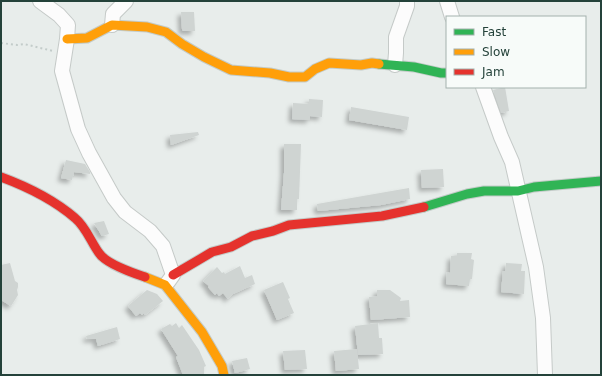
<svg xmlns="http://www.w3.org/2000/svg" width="602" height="376" viewBox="0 0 602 376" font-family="'DejaVu Sans',sans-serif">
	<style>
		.building { fill: #cfd4d2; filter: url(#shadow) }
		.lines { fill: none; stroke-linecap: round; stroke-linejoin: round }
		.street-casing { stroke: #c5cac8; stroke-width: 16 }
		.fast-casing { stroke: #c3cbc8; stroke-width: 11 }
		.slow-casing { stroke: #c3cbc8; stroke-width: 11 }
		.jam-casing { stroke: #c3cbc8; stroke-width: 11 }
		.path { stroke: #c3ccca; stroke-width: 2; stroke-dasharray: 2 3; stroke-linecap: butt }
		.street { stroke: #fcfcfc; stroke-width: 14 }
		.fast { stroke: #30b455; stroke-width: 9 }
		.slow { stroke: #ff9f0a; stroke-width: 9 }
		.jam { stroke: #e5322d; stroke-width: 9 }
	</style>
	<defs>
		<filter id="shadow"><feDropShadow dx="-3.5" dy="3.5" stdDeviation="2" flood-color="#0004"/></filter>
	</defs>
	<rect width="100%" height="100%" fill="#e8edeb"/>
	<g class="building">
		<path d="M 181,12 L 194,12 L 195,31 L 183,31 L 182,29 Z"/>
		<path d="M 505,87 L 509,111 L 501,113 L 493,90 Z"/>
		<path d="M 309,99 L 323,100 L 322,117 L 310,116 L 310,120 L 292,119 L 293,103 L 309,104 Z"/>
		<path d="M 351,107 L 409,117 L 407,130 L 349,120 Z"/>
		<path d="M 198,132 L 199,135 L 171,145 L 170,135 Z"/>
		<path d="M 284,144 L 301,144 L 299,199 L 297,199 L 297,210 L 281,210 L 284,173 Z"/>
		<path d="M 66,160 L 85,164 L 90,172 L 90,174 L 74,172 L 72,180 L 61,178 Z"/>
		<path d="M 443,169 L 444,187 L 422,188 L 421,170 Z"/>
		<path d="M 409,188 L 410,199 L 381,205 L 318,211 L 317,204 Z"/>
		<path d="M 104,221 L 109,234 L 102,236 L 94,223 Z"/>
		<path d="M 457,253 L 472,253 L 471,259 L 474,260 L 472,279 L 470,279 L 469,286 L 446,284 L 447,272 L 450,273 L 451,256 L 457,256 Z"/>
		<path d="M 10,263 L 15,281 L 18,283 L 18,287 L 17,290 L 18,295 L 11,306 L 1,300 L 1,265 Z"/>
		<path d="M 506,263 L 522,264 L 521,271 L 525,271 L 524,294 L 501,292 L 503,271 L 505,271 Z"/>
		<path d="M 240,266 L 245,278 L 252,275 L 255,284 L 233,294 L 228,299 L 223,293 L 219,296 L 217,293 L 215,295 L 208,287 L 209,286 L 203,281 L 217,267 L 222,273 L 224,272 L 225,274 Z"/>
		<path d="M 283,282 L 290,298 L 288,299 L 294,313 L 277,320 L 264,290 Z"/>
		<path d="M 147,290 L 157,294 L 163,301 L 145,315 L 144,313 L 142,315 L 140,313 L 136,316 L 128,306 Z"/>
		<path d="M 377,290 L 390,290 L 401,298 L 400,301 L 409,300 L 410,317 L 371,320 L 369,297 L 377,296 Z"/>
		<path d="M 176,323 L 179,328 L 182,325 L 199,350 L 206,366 L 204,367 L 204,375 L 183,375 L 176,357 L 178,356 L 161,329 L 170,324 L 172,326 Z"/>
		<path d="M 378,323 L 379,338 L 382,338 L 383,354 L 358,355 L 355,326 Z"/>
		<path d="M 117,327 L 120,339 L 98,346 L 96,339 L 87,339 L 86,336 Z"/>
		<path d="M 357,349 L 359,369 L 336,371 L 334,351 Z"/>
		<path d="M 305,350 L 307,369 L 285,370 L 283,351 Z"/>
		<path d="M 247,358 L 250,369 L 235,373 L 232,361 Z"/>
	</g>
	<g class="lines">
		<defs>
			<g id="street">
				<path d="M 40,1 L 59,15 L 68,25 L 67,39 L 62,71 L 78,129 L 89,153 L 114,198 L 125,212 L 150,231 L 163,246 L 173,275 L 168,282"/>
				<path d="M 447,1 L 452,17"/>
				<path d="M 112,25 L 113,14 L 126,1"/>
				<path d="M 395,65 L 396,53 L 396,37 L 407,6 L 407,1"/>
				<path d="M 483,87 L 501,137 L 512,162 L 536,267 L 543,318 L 545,375"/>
			</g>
			<g id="fast">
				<path d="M 379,64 L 414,67 L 441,73 L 447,73"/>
				<path d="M 424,207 L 467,194 L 484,191 L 518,191 L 534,187 L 601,181"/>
			</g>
			<g id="slow">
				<path d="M 67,39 L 87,38 L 112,25 L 147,27 L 166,32 L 182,44 L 204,57 L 231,70 L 270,73 L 289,77 L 305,77 L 315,69 L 329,63 L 361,65 L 372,63 L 379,64"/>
				<path d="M 145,277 L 165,285 L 202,332 L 222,366 L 224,375"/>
			</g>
			<g id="jam">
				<path d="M 1,177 C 28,187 53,199 75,218 C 86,227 91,242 99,253 C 106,264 133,273 145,277"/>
				<path d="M 173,275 L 212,252 L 231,247 L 252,236 L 273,231 L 289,225 L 382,216 L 424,207"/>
			</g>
		</defs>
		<use href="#street" class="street-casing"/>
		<use href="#fast" class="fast-casing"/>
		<use href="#slow" class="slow-casing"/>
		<use href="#jam" class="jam-casing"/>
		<path class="path" d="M 1,43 L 17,45 L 24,44 L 53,51"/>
		<use href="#street" class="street"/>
		<use href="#fast" class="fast"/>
		<use href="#slow" class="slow"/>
		<use href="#jam" class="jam"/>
	</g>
	<rect width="602" height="376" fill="none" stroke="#24423a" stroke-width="4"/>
	<rect x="446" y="16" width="140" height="72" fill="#f7fbf9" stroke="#a3b1ad"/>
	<rect x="454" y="29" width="20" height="6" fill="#30b455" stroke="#a3b1ad"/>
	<text x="482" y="36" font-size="12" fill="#24423a">Fast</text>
	<rect x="454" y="49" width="20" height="6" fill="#ff9f0a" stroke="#a3b1ad"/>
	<text x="482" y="56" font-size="12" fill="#24423a">Slow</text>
	<rect x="454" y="69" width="20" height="6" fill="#e5322d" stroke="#a3b1ad"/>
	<text x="482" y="76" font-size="12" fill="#24423a">Jam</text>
</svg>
